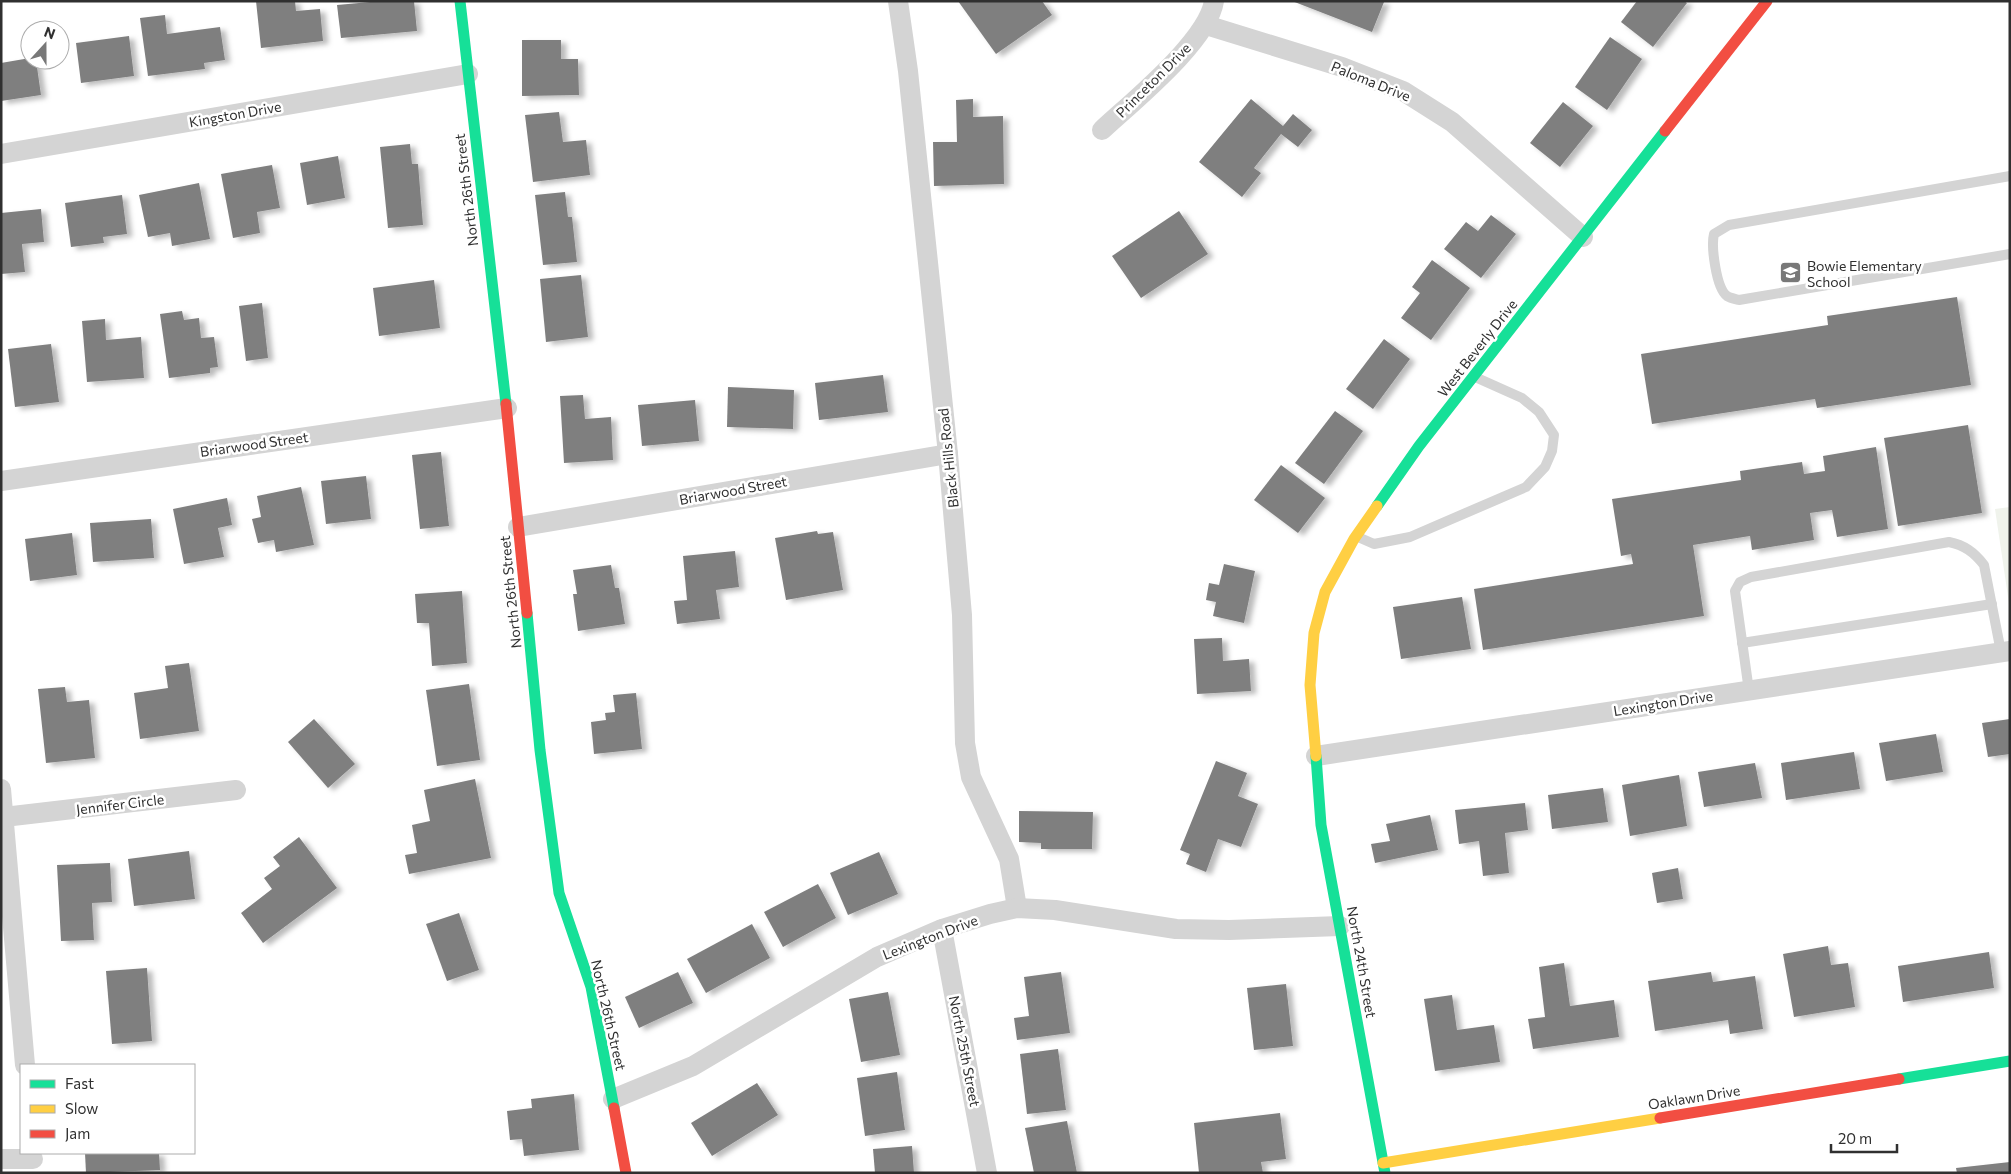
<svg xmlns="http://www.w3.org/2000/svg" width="2011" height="1174" viewBox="0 0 2011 1174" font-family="Commissioner,sans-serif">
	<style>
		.green { fill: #f0f3ec }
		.building { fill: #7f7f7f; filter: url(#shadow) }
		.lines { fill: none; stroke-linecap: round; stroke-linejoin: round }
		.lane { stroke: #d4d4d4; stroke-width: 10 }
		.street { stroke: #d4d4d4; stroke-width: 20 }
		.fast { stroke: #16e098; stroke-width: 11 }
		.slow { stroke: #ffcf43; stroke-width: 11 }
		.jam { stroke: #f24e42; stroke-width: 11 }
		.labels { text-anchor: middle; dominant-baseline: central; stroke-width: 5; stroke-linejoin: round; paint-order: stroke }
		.street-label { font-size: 14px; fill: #303030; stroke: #fff }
		.poi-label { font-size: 14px; fill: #303030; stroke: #fff; text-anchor: start }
	</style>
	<defs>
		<filter id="shadow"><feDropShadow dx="5.5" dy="3" stdDeviation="2.5" flood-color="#0004"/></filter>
	</defs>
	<rect width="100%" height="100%" fill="#fff"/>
	<path class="green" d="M 2010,507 L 2010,610 L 1995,509 Z"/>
	<g class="building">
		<path d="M 256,1 L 295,1 L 296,11 L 320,9 L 323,41 L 261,48 Z"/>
		<path d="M 381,1 L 414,1 L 417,31 L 341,38 L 337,5 Z"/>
		<path d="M 958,1 L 1042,1 L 1052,15 L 996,54 Z"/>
		<path d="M 1292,1 L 1381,1 L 1384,2 L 1372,32 Z"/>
		<path d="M 1637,1 L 1684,1 L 1687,3 L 1653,47 L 1621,22 Z"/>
		<path d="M 165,15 L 167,34 L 220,27 L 225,60 L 204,63 L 205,69 L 148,76 L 140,18 Z"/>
		<path d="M 129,36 L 134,76 L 81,83 L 76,43 Z"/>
		<path d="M 1610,37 L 1642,59 L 1607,110 L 1575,87 Z"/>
		<path d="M 522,40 L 561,40 L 561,59 L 578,59 L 579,95 L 522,96 Z"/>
		<path d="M 30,58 L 30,60 L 36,60 L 41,95 L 1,101 L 1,63 Z"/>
		<path d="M 973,99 L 973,117 L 1003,116 L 1004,184 L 934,186 L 933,142 L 957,142 L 956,100 Z"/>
		<path d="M 1251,99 L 1283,126 L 1293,114 L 1312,130 L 1298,147 L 1281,134 L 1254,168 L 1261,173 L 1242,197 L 1199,162 Z"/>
		<path d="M 1563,102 L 1593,126 L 1560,167 L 1530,143 Z"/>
		<path d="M 559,112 L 563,142 L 586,140 L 590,175 L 533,182 L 525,115 Z"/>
		<path d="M 410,144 L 412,164 L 418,164 L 423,225 L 388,228 L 380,147 Z"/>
		<path d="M 338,156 L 345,198 L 307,205 L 300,163 Z"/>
		<path d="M 272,165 L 280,208 L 257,212 L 260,233 L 233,238 L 221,174 Z"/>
		<path d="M 199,183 L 210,239 L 172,246 L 170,233 L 148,237 L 139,195 Z"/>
		<path d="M 565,192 L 568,217 L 572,217 L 577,262 L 543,265 L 535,195 Z"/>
		<path d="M 122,195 L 127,234 L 103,237 L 104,243 L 71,247 L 65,203 Z"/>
		<path d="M 41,209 L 44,242 L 22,244 L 25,272 L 1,274 L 1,213 Z"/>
		<path d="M 1179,211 L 1208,254 L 1141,298 L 1112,256 Z"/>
		<path d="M 1491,215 L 1516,234 L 1481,278 L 1444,249 L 1466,222 L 1478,231 Z"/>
		<path d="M 1432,260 L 1470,288 L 1431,340 L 1401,318 L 1420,293 L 1412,287 Z"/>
		<path d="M 581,275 L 588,337 L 546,342 L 540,279 Z"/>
		<path d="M 434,280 L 440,328 L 379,336 L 373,288 Z"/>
		<path d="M 1957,297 L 1971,385 L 1817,408 L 1815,399 L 1652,424 L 1641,354 L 1828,325 L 1827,316 Z"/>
		<path d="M 262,303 L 268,358 L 246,361 L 239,306 Z"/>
		<path d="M 182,311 L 184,320 L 199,318 L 201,338 L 214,337 L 218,367 L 210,368 L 210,373 L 169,378 L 160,314 Z"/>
		<path d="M 105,319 L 106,340 L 141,337 L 144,378 L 87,382 L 82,321 Z"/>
		<path d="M 1384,339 L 1410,359 L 1373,409 L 1346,389 Z"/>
		<path d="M 51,344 L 59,402 L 15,407 L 8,349 Z"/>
		<path d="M 883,375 L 888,412 L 819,420 L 815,383 Z"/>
		<path d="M 728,387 L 794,390 L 793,429 L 727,427 Z"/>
		<path d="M 583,395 L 585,419 L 611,417 L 613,460 L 564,463 L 560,396 Z"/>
		<path d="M 695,400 L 699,441 L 642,446 L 638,405 Z"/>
		<path d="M 1335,411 L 1363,431 L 1324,484 L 1295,463 Z"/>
		<path d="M 1968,425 L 1982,513 L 1898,526 L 1884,438 Z"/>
		<path d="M 1876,447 L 1888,529 L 1837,537 L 1832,510 L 1810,513 L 1814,540 L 1752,550 L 1750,536 L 1693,545 L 1704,616 L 1483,650 L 1474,589 L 1633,564 L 1631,554 L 1621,556 L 1612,499 L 1741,480 L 1740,471 L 1802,462 L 1804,474 L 1825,471 L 1823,456 Z"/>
		<path d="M 441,452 L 449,526 L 420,529 L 412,455 Z"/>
		<path d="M 1281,465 L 1325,498 L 1298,533 L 1254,500 Z"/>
		<path d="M 366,476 L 371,519 L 326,524 L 321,481 Z"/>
		<path d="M 301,487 L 314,545 L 276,552 L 274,540 L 258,543 L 252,519 L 261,517 L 257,496 Z"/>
		<path d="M 227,498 L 232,525 L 218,528 L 224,557 L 184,564 L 173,509 Z"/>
		<path d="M 151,519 L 154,558 L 93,562 L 90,523 Z"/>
		<path d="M 817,531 L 818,534 L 833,532 L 843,590 L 786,600 L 775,538 Z"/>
		<path d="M 72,533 L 77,575 L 30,581 L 25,539 Z"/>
		<path d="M 735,551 L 739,587 L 716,590 L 720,619 L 677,624 L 674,601 L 687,600 L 683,556 Z"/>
		<path d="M 1224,564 L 1255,571 L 1244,623 L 1213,616 L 1216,602 L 1206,600 L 1209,583 L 1219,585 Z"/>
		<path d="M 611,565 L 615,588 L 619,588 L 625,624 L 578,631 L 573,594 L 577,594 L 573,570 Z"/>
		<path d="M 462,591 L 467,663 L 432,666 L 429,623 L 417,623 L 415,594 Z"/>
		<path d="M 1462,597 L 1471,649 L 1401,659 L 1393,607 Z"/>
		<path d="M 1222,638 L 1223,661 L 1249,659 L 1251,691 L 1197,694 L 1194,639 Z"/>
		<path d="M 189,663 L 199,731 L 140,739 L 134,693 L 168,688 L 165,666 Z"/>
		<path d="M 469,684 L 480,760 L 437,766 L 426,690 Z"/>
		<path d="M 65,687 L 67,702 L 89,700 L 95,758 L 46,763 L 38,689 Z"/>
		<path d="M 636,693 L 642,749 L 594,754 L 591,722 L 606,720 L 605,713 L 615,712 L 613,695 Z"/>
		<path d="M 314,719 L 355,764 L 328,788 L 288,742 Z"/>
		<path d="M 2010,719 L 2010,754 L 1988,757 L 1982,723 Z"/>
		<path d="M 1936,734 L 1943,772 L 1886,781 L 1879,743 Z"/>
		<path d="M 1854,752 L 1860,789 L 1786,800 L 1781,763 Z"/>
		<path d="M 1216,761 L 1247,773 L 1238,796 L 1258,804 L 1241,847 L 1218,839 L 1206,872 L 1186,864 L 1190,854 L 1180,850 Z"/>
		<path d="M 1755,763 L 1762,798 L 1704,807 L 1698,772 Z"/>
		<path d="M 1679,775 L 1687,826 L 1630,836 L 1622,785 Z"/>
		<path d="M 475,779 L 491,858 L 409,874 L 405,855 L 417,853 L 412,825 L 430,821 L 424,790 Z"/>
		<path d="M 1603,788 L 1608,822 L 1552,829 L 1548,795 Z"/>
		<path d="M 1525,803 L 1528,830 L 1505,833 L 1509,873 L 1483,876 L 1479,841 L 1459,844 L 1455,810 Z"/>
		<path d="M 1019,811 L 1093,812 L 1092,849 L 1041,849 L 1041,843 L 1019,842 Z"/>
		<path d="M 1430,815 L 1438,850 L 1375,863 L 1371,844 L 1390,841 L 1386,824 Z"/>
		<path d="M 299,837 L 337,888 L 263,943 L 241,913 L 272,889 L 264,878 L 280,866 L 273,857 Z"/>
		<path d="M 189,851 L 195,899 L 134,906 L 128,859 Z"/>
		<path d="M 879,852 L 898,894 L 848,915 L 830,873 Z"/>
		<path d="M 110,863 L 112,902 L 92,903 L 94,940 L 61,941 L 57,865 Z"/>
		<path d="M 1678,868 L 1683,899 L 1657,903 L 1652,873 Z"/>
		<path d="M 818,884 L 836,918 L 783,947 L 764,912 Z"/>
		<path d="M 459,913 L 479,970 L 447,981 L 426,924 Z"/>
		<path d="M 752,924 L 770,958 L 706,993 L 687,959 Z"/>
		<path d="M 1828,946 L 1831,965 L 1848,963 L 1855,1007 L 1794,1017 L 1783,954 Z"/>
		<path d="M 1989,952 L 1994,988 L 1903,1002 L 1898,966 Z"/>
		<path d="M 1564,963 L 1570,1006 L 1614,1000 L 1619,1037 L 1533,1049 L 1528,1019 L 1545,1017 L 1539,967 Z"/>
		<path d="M 147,968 L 152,1041 L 112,1044 L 106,971 Z"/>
		<path d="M 678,972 L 693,1003 L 639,1028 L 625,997 Z"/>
		<path d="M 1061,972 L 1070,1033 L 1017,1040 L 1014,1018 L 1029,1016 L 1024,977 Z"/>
		<path d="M 1711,972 L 1713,982 L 1755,976 L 1763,1029 L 1730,1034 L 1728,1020 L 1655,1031 L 1648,981 Z"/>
		<path d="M 1286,984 L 1293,1046 L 1254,1050 L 1247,988 Z"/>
		<path d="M 888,992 L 900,1055 L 861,1062 L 849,999 Z"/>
		<path d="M 1452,995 L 1457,1030 L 1494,1025 L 1500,1062 L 1435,1071 L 1424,999 Z"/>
		<path d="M 1058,1049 L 1066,1110 L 1027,1114 L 1020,1054 Z"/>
		<path d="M 897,1072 L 905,1130 L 865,1136 L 857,1078 Z"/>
		<path d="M 757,1083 L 778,1115 L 712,1156 L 691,1123 Z"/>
		<path d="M 574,1094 L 579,1150 L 524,1156 L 522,1139 L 510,1140 L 507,1111 L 532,1108 L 531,1099 Z"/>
		<path d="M 1280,1113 L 1286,1159 L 1261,1162 L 1263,1173 L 1199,1173 L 1194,1123 Z"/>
		<path d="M 1067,1121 L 1077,1173 L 1034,1173 L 1025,1128 Z"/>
		<path d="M 912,1146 L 914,1173 L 875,1173 L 873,1149 Z"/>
		<path d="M 85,1153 L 159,1153 L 160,1170 L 86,1173 Z"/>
		<path d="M 2010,1162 L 2010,1173 L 1957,1173 L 1956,1168 Z"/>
	</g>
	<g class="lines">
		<g class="lane">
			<path d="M 2010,176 L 1729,225 L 1714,234 C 1711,246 1716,288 1727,296 C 1730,298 1735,299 1739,300 L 2010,254"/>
			<path d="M 1358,537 L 1374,544 L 1410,537 L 1526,487 L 1545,467 L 1552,451 L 1554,435 L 1539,412 L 1522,398 L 1475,377"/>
			<path d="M 1742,643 L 1992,604"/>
			<path d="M 1749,691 L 1735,591 L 1740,582 L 1751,577 L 1949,542 C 1964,545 1974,552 1984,565 L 2001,652"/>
		</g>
		<g class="street">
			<path d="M 898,1 L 908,71 L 948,454 L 962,615 L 965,743 L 971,777 L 1009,859 L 1017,908"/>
			<path d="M 1206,25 L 1342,67 L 1403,91 L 1452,122 L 1583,237"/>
			<path d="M 1102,130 C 1132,102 1208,41 1214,1"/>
			<path d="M 1,154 L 468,74"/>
			<path d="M 1,481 L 507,408"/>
			<path d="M 518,527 L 948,454"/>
			<path d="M 1316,756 L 2010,651"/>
			<path d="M 1,789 L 25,1065"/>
			<path d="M 4,817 L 236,790"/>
			<path d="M 942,929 L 987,1173"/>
			<path d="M 613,1099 L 693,1066 L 877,957 L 942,929 L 990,914 L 1017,908 L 1055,910 L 1176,929 L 1229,930 L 1340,926"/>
			<path d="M 1,1159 L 33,1159"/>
		</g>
		<g class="fast">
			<path d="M 460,1 L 506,404"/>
			<path d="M 1377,506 L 1419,446 L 1665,131"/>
			<path d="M 527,613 L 540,750 L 559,893 L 591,987 L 614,1108"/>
			<path d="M 1316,756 L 1321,825 L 1385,1173"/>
			<path d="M 1899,1079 L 2010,1061"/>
		</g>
		<g class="slow">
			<path d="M 1316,756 L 1310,685 L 1314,633 L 1325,592 L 1354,539 L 1377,506"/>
			<path d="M 1383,1163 L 1660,1118"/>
		</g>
		<g class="jam">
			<path d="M 1665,131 L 1767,1"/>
			<path d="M 506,404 L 527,613"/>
			<path d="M 614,1108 L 626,1173"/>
			<path d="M 1660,1118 L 1899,1079"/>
		</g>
	</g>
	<defs>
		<symbol id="school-square" viewBox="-11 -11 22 22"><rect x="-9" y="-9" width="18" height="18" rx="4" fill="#787878" stroke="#fff"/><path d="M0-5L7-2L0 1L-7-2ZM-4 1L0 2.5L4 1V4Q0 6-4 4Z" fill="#fff"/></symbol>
	</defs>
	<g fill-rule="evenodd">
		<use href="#school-square" x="1778" y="260" width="25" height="25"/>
	</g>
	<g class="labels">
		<g class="street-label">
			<text transform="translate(1153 80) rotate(-45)">Princeton Drive</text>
			<text transform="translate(1371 81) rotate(22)">Paloma Drive</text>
			<text transform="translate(235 114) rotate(-10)">Kingston Drive</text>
			<text transform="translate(466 190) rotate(-97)">North 26th Street</text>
			<text transform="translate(1477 348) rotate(-52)">West Beverly Drive</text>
			<text transform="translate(254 444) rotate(-8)">Briarwood Street</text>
			<text transform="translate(948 458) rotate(-96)">Black Hills Road</text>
			<text transform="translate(733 490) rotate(-10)">Briarwood Street</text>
			<text transform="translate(510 592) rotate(-96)">North 26th Street</text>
			<text transform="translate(1663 703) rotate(-9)">Lexington Drive</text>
			<text transform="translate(120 804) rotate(-7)">Jennifer Circle</text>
			<text transform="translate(930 937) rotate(-21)">Lexington Drive</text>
			<text transform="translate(1362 962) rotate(80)">North 24th Street</text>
			<text transform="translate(609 1015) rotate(77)">North 26th Street</text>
			<text transform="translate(965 1051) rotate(79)">North 25th Street</text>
			<text transform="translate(1694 1097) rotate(-9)">Oaklawn Drive</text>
		</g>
		<g class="poi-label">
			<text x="1807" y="265">Bowie Elementary<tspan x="1807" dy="16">School</tspan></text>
		</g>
	</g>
	<rect width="2011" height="1174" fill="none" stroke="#303030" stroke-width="5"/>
	<rect x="20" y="1064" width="175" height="90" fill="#ffffff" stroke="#acacac"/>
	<rect x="30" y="1080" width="25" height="8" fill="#16e098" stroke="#acacac"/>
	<text x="65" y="1089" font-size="15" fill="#303030">Fast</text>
	<rect x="30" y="1105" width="25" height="8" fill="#ffcf43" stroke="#acacac"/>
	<text x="65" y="1114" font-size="15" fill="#303030">Slow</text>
	<rect x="30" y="1130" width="25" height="8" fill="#f24e42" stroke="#acacac"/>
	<text x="65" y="1139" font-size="15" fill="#303030">Jam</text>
	<g transform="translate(45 45) rotate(21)"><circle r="24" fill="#ffffff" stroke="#acacac"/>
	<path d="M0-4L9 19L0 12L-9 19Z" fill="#787878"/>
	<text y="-8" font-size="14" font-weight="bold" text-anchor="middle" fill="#303030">N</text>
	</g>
	<path d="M1831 1144v8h66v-8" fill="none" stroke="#303030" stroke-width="2.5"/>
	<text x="1838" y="1144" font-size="15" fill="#303030" stroke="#ffffff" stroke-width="4" paint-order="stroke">20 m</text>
</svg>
